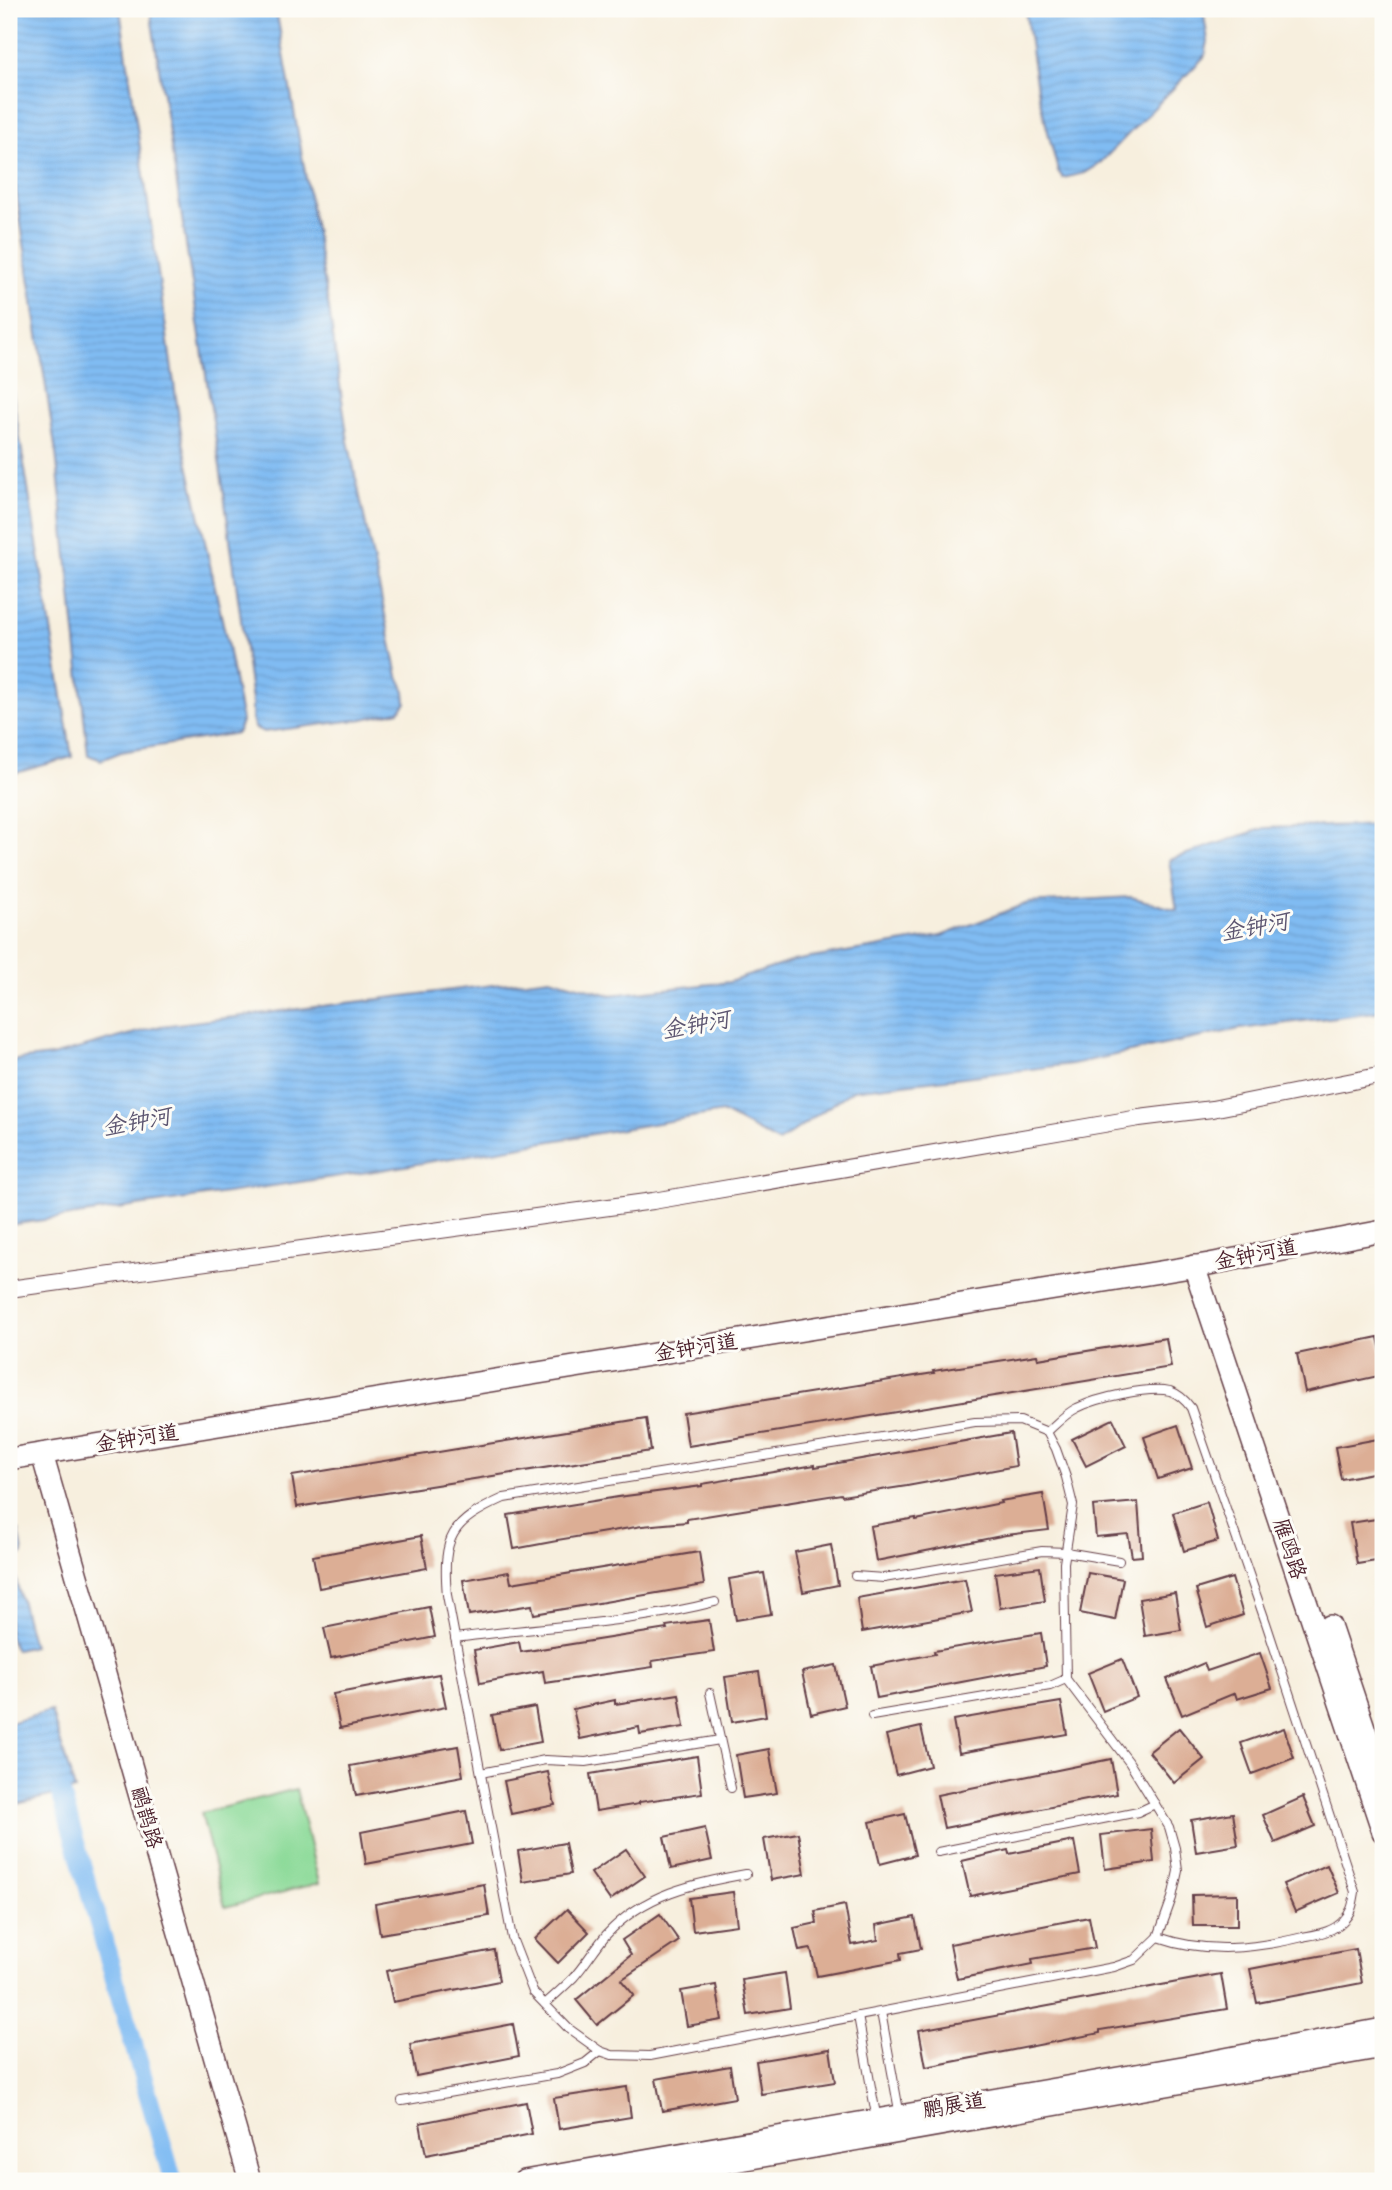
<svg xmlns="http://www.w3.org/2000/svg" width="1392" height="2190" viewBox="0 0 1392 2190" font-family="Mynerve,'LXGW WenKai TC',sans-serif">
	<style>
		.green { fill: #8cda99; stroke: #6b7c62; stroke-width: 2 }
		.water { fill: url(#water-rules); stroke: #656e8f; stroke-width: 2 }
		.lines { fill: none; stroke-linecap: round; stroke-linejoin: round }
		.canal { stroke: #80bcf3; stroke-width: 19 }
		.building { fill: #dcae95 }
		.lane-casing { stroke: #643e46; stroke-width: 10 }
		.street-casing { stroke: #643e46; stroke-width: 18 }
		.secondary-casing { stroke: #643e46; stroke-width: 24 }
		.lane { stroke: #fff; stroke-width: 8 }
		.street { stroke: #fff; stroke-width: 16 }
		.secondary { stroke: #fff; stroke-width: 21 }
		.labels { text-anchor: middle; dominant-baseline: central; stroke-width: 6; stroke-linejoin: round; paint-order: stroke }
		.street-label { font-size: 21px; fill: #4a1f2b; stroke: #fdfcf7 }
		.water-label { font-size: 23px; font-style: italic; fill: #5d5671; stroke: #fdfcf7 }
	</style>
	<defs>
		<pattern id="water-rules" width="6" height="5" patternUnits="userSpaceOnUse" patternTransform="scale(1.75)"><rect width="6" height="5" fill="#80bcf3"/><path d="M0 2.5h6" fill="none" stroke="#70a1d0"/></pattern>
	</defs>
	<rect width="100%" height="100%" fill="#fdfcf7"/>
	<filter id="ink" filterUnits="userSpaceOnUse"><feTurbulence type="fractalNoise" baseFrequency=".0143" numOctaves="2"/><feDisplacementMap in="SourceGraphic" scale="14" xChannelSelector="R" yChannelSelector="G"/><feConvolveMatrix kernelMatrix="1 2 1 2 8 2 1 2 1" color-interpolation-filters="sRGB"/></filter>
	<filter id="wash" filterUnits="userSpaceOnUse"><feTurbulence type="fractalNoise" baseFrequency=".00686" numOctaves="4" result="noise"/><feDisplacementMap in="SourceGraphic" scale="28" xChannelSelector="R" yChannelSelector="G"/><feGaussianBlur stdDeviation="1.57" result="paint"/><feColorMatrix in="noise" values="0 0 0 0 0 0 0 0 0 0 0 0 0 0 0 0 0 1.4 0 .05"/><feComposite in="paint" operator="in"/></filter>
	<g filter="url(#wash)">
		<rect width="100%" height="100%" fill="#f7efde"/>
		<path class="green" d="M 296,1789 L 319,1883 L 225,1907 L 201,1813 Z"/>
		<g class="water">
			<path d="M 9,9 L 120,9 L 181,432 L 227,642 L 242,722 L 237,733 L 121,752 L 101,760 L 88,755 L 56,453 L 9,145 Z"/>
			<path d="M 150,9 L 276,9 L 328,302 L 348,441 L 398,676 L 405,691 L 406,703 L 399,711 L 363,719 L 264,732 L 255,728 L 252,719 L 252,701 L 222,480 Z"/>
			<path d="M 1025,9 L 1203,9 L 1208,41 L 1205,56 L 1100,163 L 1084,173 L 1063,178 L 1058,171 L 1037,89 Z"/>
			<path d="M 9,372 L 72,757 L 9,775 Z"/>
			<path d="M 1383,824 L 1383,1011 L 1240,1029 L 1072,1064 L 853,1090 L 778,1142 L 722,1112 L 381,1170 L 9,1225 L 9,1061 L 52,1056 L 161,1026 L 550,978 L 610,995 L 729,982 L 793,961 L 941,936 L 1028,903 L 1131,897 L 1177,910 L 1169,860 L 1264,828 Z"/>
			<path d="M 19,1531 L 23,1553 L 12,1564 L 33,1646 L 16,1650 L 9,1636 L 9,1535 Z"/>
			<path d="M 51,1711 L 75,1790 L 9,1806 L 9,1723 Z"/>
		</g>
		<g class="lines">
			<path class="canal" d="M 61,1793 L 173,2181"/>
		</g>
		<g id="blocks">
			<g class="building">
				<path d="M 1378,1337 L 1383,1362 L 1383,1375 L 1305,1392 L 1297,1354 Z"/>
				<path d="M 1166,1338 L 1171,1367 L 688,1446 L 683,1413 L 934,1373 L 933,1371 L 1037,1355 L 1038,1359 Z"/>
				<path d="M 646,1418 L 651,1451 L 297,1507 L 292,1476 Z"/>
				<path d="M 1113,1419 L 1126,1446 L 1086,1466 L 1072,1439 Z"/>
				<path d="M 1178,1425 L 1192,1468 L 1158,1479 L 1144,1437 Z"/>
				<path d="M 1011,1433 L 1016,1466 L 907,1486 L 842,1496 L 841,1494 L 687,1519 L 687,1522 L 642,1526 L 557,1540 L 557,1541 L 514,1549 L 508,1515 L 618,1497 L 702,1486 L 702,1484 L 815,1465 L 815,1467 Z"/>
				<path d="M 1383,1438 L 1383,1471 L 1341,1479 L 1335,1447 Z"/>
				<path d="M 1043,1494 L 1049,1530 L 1006,1535 L 876,1561 L 870,1526 L 916,1518 L 916,1520 L 1001,1503 L 1000,1501 Z"/>
				<path d="M 1138,1502 L 1142,1556 L 1132,1557 L 1128,1534 L 1096,1537 L 1093,1506 Z"/>
				<path d="M 1207,1502 L 1218,1541 L 1184,1551 L 1173,1513 Z"/>
				<path d="M 1383,1518 L 1383,1560 L 1357,1564 L 1350,1523 Z"/>
				<path d="M 421,1536 L 427,1568 L 319,1588 L 313,1556 Z"/>
				<path d="M 831,1545 L 838,1585 L 803,1592 L 795,1552 Z"/>
				<path d="M 699,1552 L 704,1585 L 534,1614 L 532,1605 L 469,1615 L 463,1580 L 509,1572 L 511,1583 Z"/>
				<path d="M 1040,1567 L 1045,1601 L 1000,1608 L 995,1573 Z"/>
				<path d="M 764,1573 L 771,1614 L 736,1620 L 729,1579 Z"/>
				<path d="M 1088,1573 L 1123,1579 L 1115,1620 L 1080,1613 Z"/>
				<path d="M 1232,1578 L 1243,1615 L 1207,1627 L 1196,1589 Z"/>
				<path d="M 965,1579 L 972,1612 L 862,1632 L 857,1598 Z"/>
				<path d="M 1175,1593 L 1181,1630 L 1145,1636 L 1139,1599 Z"/>
				<path d="M 429,1607 L 435,1637 L 331,1658 L 324,1628 Z"/>
				<path d="M 709,1620 L 714,1652 L 652,1661 L 653,1667 L 545,1683 L 543,1671 L 480,1683 L 474,1650 L 519,1642 L 521,1652 L 667,1629 L 666,1626 Z"/>
				<path d="M 1041,1633 L 1046,1666 L 877,1698 L 871,1666 L 935,1654 L 934,1651 Z"/>
				<path d="M 1260,1653 L 1272,1688 L 1237,1699 L 1235,1693 L 1182,1715 L 1167,1679 L 1204,1663 L 1207,1671 Z"/>
				<path d="M 1122,1659 L 1137,1697 L 1103,1711 L 1088,1673 Z"/>
				<path d="M 836,1665 L 845,1706 L 811,1714 L 802,1672 Z"/>
				<path d="M 759,1672 L 766,1716 L 732,1722 L 725,1677 Z"/>
				<path d="M 439,1674 L 446,1707 L 340,1728 L 333,1694 Z"/>
				<path d="M 679,1694 L 684,1727 L 640,1734 L 639,1727 L 580,1739 L 573,1709 L 615,1700 L 615,1704 Z"/>
				<path d="M 1061,1702 L 1067,1734 L 959,1753 L 953,1720 Z"/>
				<path d="M 535,1707 L 541,1742 L 499,1750 L 492,1715 Z"/>
				<path d="M 921,1727 L 930,1766 L 896,1775 L 886,1735 Z"/>
				<path d="M 1179,1728 L 1204,1759 L 1174,1783 L 1149,1752 Z"/>
				<path d="M 1284,1728 L 1294,1758 L 1252,1774 L 1241,1743 Z"/>
				<path d="M 458,1746 L 463,1776 L 356,1796 L 350,1766 Z"/>
				<path d="M 769,1749 L 777,1793 L 743,1798 L 736,1755 Z"/>
				<path d="M 697,1756 L 702,1793 L 639,1802 L 639,1804 L 596,1811 L 590,1774 Z"/>
				<path d="M 1111,1759 L 1117,1794 L 944,1828 L 937,1795 Z"/>
				<path d="M 548,1772 L 555,1805 L 511,1814 L 504,1781 Z"/>
				<path d="M 1303,1797 L 1315,1826 L 1275,1843 L 1263,1815 Z"/>
				<path d="M 466,1811 L 472,1844 L 366,1864 L 361,1832 Z"/>
				<path d="M 1233,1813 L 1238,1845 L 1196,1852 L 1191,1820 Z"/>
				<path d="M 905,1814 L 915,1855 L 880,1864 L 870,1822 Z"/>
				<path d="M 705,1828 L 712,1860 L 671,1869 L 664,1837 Z"/>
				<path d="M 1151,1829 L 1154,1862 L 1105,1869 L 1101,1835 Z"/>
				<path d="M 798,1833 L 805,1874 L 771,1880 L 764,1839 Z"/>
				<path d="M 1074,1841 L 1080,1874 L 970,1896 L 962,1861 L 1008,1850 L 1009,1854 Z"/>
				<path d="M 565,1843 L 571,1874 L 523,1882 L 518,1851 Z"/>
				<path d="M 626,1849 L 645,1876 L 610,1900 L 591,1873 Z"/>
				<path d="M 1327,1865 L 1339,1893 L 1295,1912 L 1283,1884 Z"/>
				<path d="M 484,1884 L 489,1916 L 380,1934 L 375,1904 Z"/>
				<path d="M 733,1892 L 737,1925 L 693,1931 L 689,1898 Z"/>
				<path d="M 1237,1894 L 1237,1926 L 1193,1926 L 1192,1895 Z"/>
				<path d="M 845,1905 L 852,1945 L 878,1940 L 876,1925 L 915,1917 L 921,1949 L 900,1953 L 901,1960 L 817,1976 L 811,1949 L 799,1951 L 794,1928 L 817,1923 L 815,1911 Z"/>
				<path d="M 567,1909 L 589,1932 L 558,1963 L 535,1939 Z"/>
				<path d="M 660,1914 L 679,1941 L 621,1980 L 634,1995 L 597,2025 L 576,2000 L 631,1955 L 622,1940 Z"/>
				<path d="M 1089,1917 L 1095,1948 L 1032,1959 L 1033,1964 L 957,1979 L 950,1944 Z"/>
				<path d="M 1356,1949 L 1362,1983 L 1257,2003 L 1250,1969 Z"/>
				<path d="M 494,1950 L 499,1981 L 393,2002 L 386,1971 Z"/>
				<path d="M 785,1973 L 790,2008 L 748,2015 L 742,1980 Z"/>
				<path d="M 1221,1974 L 1227,2009 L 1100,2030 L 1100,2033 L 926,2067 L 919,2030 Z"/>
				<path d="M 716,1985 L 722,2020 L 687,2026 L 681,1991 Z"/>
				<path d="M 513,2024 L 519,2056 L 416,2076 L 410,2044 Z"/>
				<path d="M 830,2049 L 835,2082 L 761,2094 L 756,2061 Z"/>
				<path d="M 730,2066 L 735,2098 L 662,2111 L 656,2079 Z"/>
				<path d="M 627,2087 L 631,2117 L 559,2129 L 554,2098 Z"/>
				<path d="M 526,2102 L 532,2134 L 426,2155 L 420,2123 Z"/>
			</g>
		</g>
	</g>
	<g filter="url(#ink)">
		<use href="#blocks" fill-opacity="0" stroke="#643e46" stroke-width="2"/>
		<g class="lines">
			<defs>
				<g id="lane">
					<path d="M 1020,1421 L 1047,1432 L 1056,1449 L 1066,1477 L 1073,1505 L 1064,1563 L 1066,1679 L 1129,1762 L 1169,1827 L 1175,1848 L 1178,1871 L 1172,1898 L 1158,1937 L 1134,1960 L 1114,1967 L 650,2056 L 612,2055 L 600,2051 L 568,2028 L 533,1992 L 512,1938 L 447,1595 C 442,1536 451,1522 504,1498 L 975,1422 Z"/>
					<path d="M 1047,1432 C 1056,1424 1066,1413 1077,1408 C 1097,1398 1149,1386 1170,1391 C 1179,1394 1186,1401 1191,1408 L 1266,1623 L 1355,1892 C 1353,1904 1352,1912 1343,1921 C 1333,1932 1317,1934 1303,1937 C 1253,1949 1207,1954 1158,1937"/>
					<path d="M 855,1576 L 884,1578 L 1042,1551 L 1066,1552 L 1119,1561"/>
					<path d="M 455,1638 C 542,1626 630,1624 715,1602"/>
					<path d="M 710,1693 L 731,1788"/>
					<path d="M 872,1716 L 1050,1686 L 1066,1679"/>
					<path d="M 481,1773 L 545,1760 L 586,1762 L 720,1740"/>
					<path d="M 938,1852 L 1138,1812 L 1155,1804"/>
					<path d="M 545,2004 C 554,1996 564,1987 573,1978 C 585,1965 594,1949 606,1935 C 645,1893 692,1884 746,1874"/>
					<path d="M 881,2012 L 900,2116"/>
					<path d="M 858,2016 L 877,2120"/>
					<path d="M 402,2101 L 557,2074 L 585,2063 L 600,2051"/>
				</g>
				<path id="street" d="M 9,1289 L 653,1201 L 1139,1118 L 1212,1109 L 1383,1075"/>
				<g id="secondary">
					<path d="M 1194,1266 L 1383,1832"/>
					<path d="M 42,1454 L 250,2181"/>
					<path d="M 9,1459 L 1209,1264 L 1383,1231"/>
					<path d="M 1330,1626 L 1383,1784"/>
					<path d="M 524,2181 L 1188,2066 L 1383,2029"/>
					<path d="M 620,2181 L 1383,2047"/>
				</g>
			</defs>
			<use href="#lane" class="lane-casing"/>
			<use href="#street" class="street-casing"/>
			<use href="#secondary" class="secondary-casing"/>
			<use href="#lane" class="lane"/>
			<use href="#street" class="street"/>
			<use href="#secondary" class="secondary"/>
		</g>
	</g>
	<g class="labels">
		<g class="street-label">
			<text transform="translate(1256 1255) rotate(-11)">金钟河道</text>
			<text transform="translate(696 1348) rotate(-9)">金钟河道</text>
			<text transform="translate(137 1439) rotate(-9)">金钟河道</text>
			<text transform="translate(1289 1549) rotate(72)">雁鸥路</text>
			<text transform="translate(146 1818) rotate(74)">鹂鹊路</text>
			<text transform="translate(954 2106) rotate(-10)">鹏展道</text>
		</g>
		<g class="water-label">
			<text transform="translate(1255 928) rotate(-10)">金钟河</text>
			<text transform="translate(696 1026) rotate(-10)">金钟河</text>
			<text transform="translate(137 1123) rotate(-10)">金钟河</text>
		</g>
	</g>
	<rect width="1392" height="2190" fill="none" stroke="#fdfcf7" stroke-width="35"/>
</svg>
